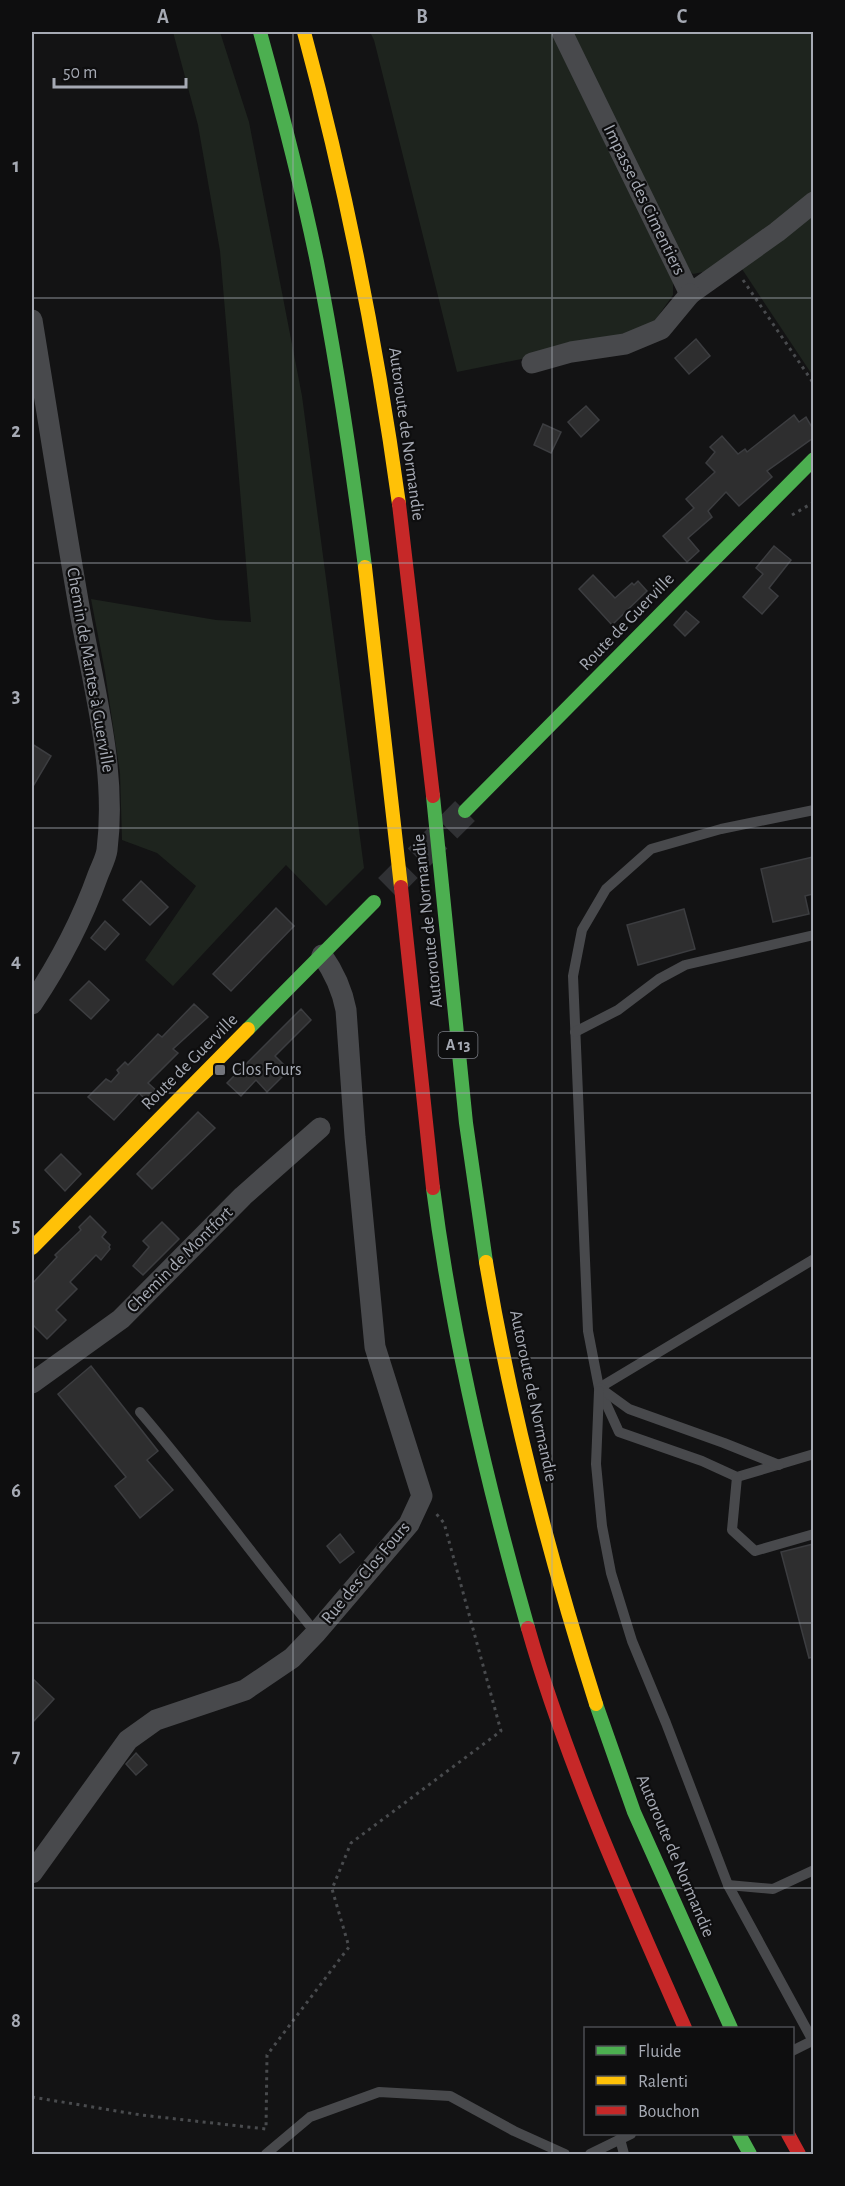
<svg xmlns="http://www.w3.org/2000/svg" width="845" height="2186" viewBox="0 0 845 2186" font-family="'Alegreya Sans',sans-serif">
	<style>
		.green { fill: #1e241e }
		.building { fill: #2e2e2f; stroke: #3c3d40; stroke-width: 1.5 }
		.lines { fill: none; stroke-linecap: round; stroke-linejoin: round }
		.secondary-tunnel { stroke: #303134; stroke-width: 28; stroke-dasharray: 28 14; stroke-linecap: butt }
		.path { stroke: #494b4e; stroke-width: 3; stroke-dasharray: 3 4.5; stroke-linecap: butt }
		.lane { stroke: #48494c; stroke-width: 10 }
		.street { stroke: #48494c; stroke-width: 21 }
		.fast { stroke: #4caf50; stroke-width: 14 }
		.slow { stroke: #ffc107; stroke-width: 14 }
		.jam { stroke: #c62828; stroke-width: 14 }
		.grid { fill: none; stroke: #a6aab4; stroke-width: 1.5; stroke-opacity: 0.55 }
		.poi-dot { fill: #73757c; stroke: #0e0e0f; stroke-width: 2 }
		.labels { text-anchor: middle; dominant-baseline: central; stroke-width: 4.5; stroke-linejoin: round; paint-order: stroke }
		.shield { fill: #0e0e0f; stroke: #787b82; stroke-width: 1.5 }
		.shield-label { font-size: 16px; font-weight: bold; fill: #a6aab4 }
		.street-label { font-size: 18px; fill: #a6aab4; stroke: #0e0e0f }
		.poi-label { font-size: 18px; fill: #a6aab4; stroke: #0e0e0f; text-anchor: start }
		.neatline { fill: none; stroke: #a6aab4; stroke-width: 2 }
		.grid-label { font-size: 20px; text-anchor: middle; font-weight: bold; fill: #a6aab4 }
	</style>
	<rect width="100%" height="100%" fill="#131314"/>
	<g class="green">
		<path d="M 173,32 L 220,32 L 249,122 L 302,396 L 364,868 L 326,906 L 286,865 L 173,986 L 145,960 L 196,886 L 157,853 L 122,840 L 120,773 L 105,672 L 91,599 L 216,620 L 251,622 L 220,251 L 198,125 Z"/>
		<path d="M 370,32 L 551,32 L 673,281 L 673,295 L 653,323 L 625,338 L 457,372 L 374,40 Z"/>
		<path d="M 571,32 L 813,32 L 813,194 L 718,269 L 693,274 L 680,263 Z"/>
		<path d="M 813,211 L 813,376 L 742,269 Z"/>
	</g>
	<g class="building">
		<path d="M 696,339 L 710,356 L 689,374 L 675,358 Z"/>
		<path d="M 586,406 L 599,420 L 581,437 L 568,422 Z"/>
		<path d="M 794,415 L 799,422 L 806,417 L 813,429 L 813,438 L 767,471 L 772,477 L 739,506 L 726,492 L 708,511 L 712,517 L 688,538 L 699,551 L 687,562 L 663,536 L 694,508 L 686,499 L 715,472 L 706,463 L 715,452 L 710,447 L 722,436 L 738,454 L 745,449 L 747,452 Z"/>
		<path d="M 543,424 L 561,432 L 551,453 L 534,445 Z"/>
		<path d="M 774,546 L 791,560 L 769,588 L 778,596 L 762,614 L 743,597 L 763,574 L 756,568 Z"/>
		<path d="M 593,575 L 615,598 L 632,583 L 634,585 L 638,581 L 647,591 L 612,625 L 579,589 Z"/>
		<path d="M 686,611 L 699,622 L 685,636 L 674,625 Z"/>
		<path d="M 32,744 L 51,756 L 32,788 Z"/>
		<path d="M 813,857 L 813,894 L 805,896 L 809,914 L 773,922 L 761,869 Z"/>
		<path d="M 141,881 L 168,907 L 150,925 L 123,900 Z"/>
		<path d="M 276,908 L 294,926 L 231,991 L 213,974 Z"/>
		<path d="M 684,909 L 695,949 L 638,965 L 627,925 Z"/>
		<path d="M 105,921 L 119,934 L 105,950 L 91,938 Z"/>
		<path d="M 89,981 L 109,1000 L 91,1019 L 70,1000 Z"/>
		<path d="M 194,1004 L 208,1017 L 173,1049 L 178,1053 L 148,1083 L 158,1092 L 148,1102 L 139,1093 L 114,1120 L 88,1097 L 106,1079 L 111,1082 L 119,1073 L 117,1070 L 125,1062 L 128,1065 L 158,1034 L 162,1037 Z"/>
		<path d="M 301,1009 L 311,1020 L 275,1056 L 289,1070 L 267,1092 L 256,1080 L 241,1096 L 227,1083 Z"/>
		<path d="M 198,1112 L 215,1128 L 152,1189 L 137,1174 Z"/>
		<path d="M 61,1154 L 81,1174 L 65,1191 L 45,1170 Z"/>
		<path d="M 90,1216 L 106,1232 L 102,1237 L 110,1245 L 109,1247 L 110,1249 L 101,1260 L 96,1255 L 70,1282 L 77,1289 L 56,1310 L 66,1320 L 47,1339 L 32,1324 L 32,1284 L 57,1257 L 55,1255 L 81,1230 L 79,1227 Z"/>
		<path d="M 162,1222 L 179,1239 L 143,1275 L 133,1266 L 149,1247 L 143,1241 Z"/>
		<path d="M 91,1366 L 158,1451 L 147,1460 L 173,1490 L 140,1518 L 115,1486 L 126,1477 L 58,1394 Z"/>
		<path d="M 340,1534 L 354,1552 L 340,1563 L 327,1546 Z"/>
		<path d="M 813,1544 L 813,1657 L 809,1658 L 781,1552 Z"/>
		<path d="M 32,1678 L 54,1699 L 32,1723 Z"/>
		<path d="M 136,1753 L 147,1765 L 136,1775 L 126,1764 Z"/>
	</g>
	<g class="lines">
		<path class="secondary-tunnel" d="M 388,888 L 465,811"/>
		<g class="path">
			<path d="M 743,280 L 814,384"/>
			<path d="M 792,515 L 814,502"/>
			<path d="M 32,2097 L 141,2115 L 266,2129 L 267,2055 L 349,1947 L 332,1889 L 351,1843 L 501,1731 L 444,1523 L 434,1511"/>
		</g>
		<g class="lane">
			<path d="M 814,810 L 721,829 L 651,849 L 606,889 L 582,930 L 573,976 L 588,1331 L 599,1388 L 619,1432 L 702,1461 L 737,1477 L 814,1454"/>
			<path d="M 575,1032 L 618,1010 L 659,979 L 685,965 L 814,935"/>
			<path d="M 599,1388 L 814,1259"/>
			<path d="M 600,1388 L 629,1409 L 724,1443 L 779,1465"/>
			<path d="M 599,1391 L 596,1464 L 602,1526 L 611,1573 L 632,1641 L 666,1723 L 728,1885 L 813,2041"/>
			<path d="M 140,1412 C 201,1483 256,1560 316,1633"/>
			<path d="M 737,1477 L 732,1530 L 755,1551 L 814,1534"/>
			<path d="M 728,1885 L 773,1889 L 814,1870"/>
			<path d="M 792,2051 L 814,2040"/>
			<path d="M 620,2139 L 624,2154"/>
			<path d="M 266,2154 L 310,2117 L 379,2092 L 450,2096 L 514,2131 L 565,2154"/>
			<path d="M 590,2154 L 631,2134"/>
		</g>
		<g class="street">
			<path d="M 562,32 L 690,294 L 777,232 L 814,202"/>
			<path d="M 32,320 C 48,417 63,515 80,612 C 94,690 117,770 107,850 C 106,858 101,867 98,875 C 82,920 58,965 32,1004"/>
			<path d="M 532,363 L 571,352 L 625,344 L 661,329 L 690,294"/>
			<path d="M 32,1383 L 121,1319 L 243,1196 L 320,1128"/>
			<path d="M 32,1873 L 128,1740 L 156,1720 L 245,1690 L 292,1658 L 316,1633 L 409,1524 L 422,1496 L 375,1347 L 355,1137 L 346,1010 C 342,989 334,972 322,955"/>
		</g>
		<g class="fast">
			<path d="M 260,32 C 281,108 301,184 317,262 C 337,363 352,465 365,567"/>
			<path d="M 433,796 L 466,1123 L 486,1262"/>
			<path d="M 465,811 L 814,459"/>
			<path d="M 248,1029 L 374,902"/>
			<path d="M 433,1188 C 452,1337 487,1484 528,1628"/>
			<path d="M 596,1704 L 634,1812 L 731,2028"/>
			<path d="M 739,2134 L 750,2154"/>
		</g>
		<g class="slow">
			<path d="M 304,32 C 346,188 377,344 399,504"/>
			<path d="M 365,567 L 401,887"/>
			<path d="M 32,1248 L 248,1029"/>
			<path d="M 486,1262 C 511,1412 550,1559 596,1704"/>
		</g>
		<g class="jam">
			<path d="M 399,504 L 433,796"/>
			<path d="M 401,887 L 433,1188"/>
			<path d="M 528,1628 C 567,1765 627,1897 685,2028"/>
			<path d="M 788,2134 L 799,2154"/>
		</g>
	</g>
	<path class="grid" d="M 293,32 L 293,2154M 552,32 L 552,2154M 32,298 L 814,298M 32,563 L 814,563M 32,828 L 814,828M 32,1093 L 814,1093M 32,1358 L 814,1358M 32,1623 L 814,1623M 32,1888 L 814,1888"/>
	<rect class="poi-dot" x="214" y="1064" width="12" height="12" rx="3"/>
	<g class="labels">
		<rect class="shield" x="438.5" y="1032" width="39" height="26" rx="4.5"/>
		<g class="shield-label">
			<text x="458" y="1045">A 13</text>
		</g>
		<g class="street-label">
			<text transform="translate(644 200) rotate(64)">Impasse des Cimentiers</text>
			<text transform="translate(406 434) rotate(82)">Autoroute de Normandie</text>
			<text transform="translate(627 622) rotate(-46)">Route de Guerville</text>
			<text transform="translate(90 670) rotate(80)">Chemin de Mantes à Guerville</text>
			<text transform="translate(428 921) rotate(-96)">Autoroute de Normandie</text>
			<text transform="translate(190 1062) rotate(-45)">Route de Guerville</text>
			<text transform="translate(180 1260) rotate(-45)">Chemin de Montfort</text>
			<text transform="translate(533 1396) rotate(78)">Autoroute de Normandie</text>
			<text transform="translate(366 1573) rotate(-50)">Rue des Clos Fours</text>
			<text transform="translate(675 1856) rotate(67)">Autoroute de Normandie</text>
		</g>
		<g class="poi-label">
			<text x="232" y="1070">Clos Fours</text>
		</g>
	</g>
	<rect width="845" height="2186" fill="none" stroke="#0e0e0f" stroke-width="66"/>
	<rect x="584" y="2027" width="210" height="108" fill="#0e0e0f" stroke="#4b4c51" stroke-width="1.5"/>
	<rect x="596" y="2046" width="30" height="9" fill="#4caf50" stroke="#4b4c51" stroke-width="1.5"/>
	<text x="638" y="2057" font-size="18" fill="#a6aab4">Fluide</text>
	<rect x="596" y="2076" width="30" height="9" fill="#ffc107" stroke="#4b4c51" stroke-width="1.5"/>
	<text x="638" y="2087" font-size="18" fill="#a6aab4">Ralenti</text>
	<rect x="596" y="2106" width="30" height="9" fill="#c62828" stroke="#4b4c51" stroke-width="1.5"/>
	<text x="638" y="2117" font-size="18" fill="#a6aab4">Bouchon</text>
	<path d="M54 78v9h132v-9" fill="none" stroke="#a6aab4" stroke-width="3"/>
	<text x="63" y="78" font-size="18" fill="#a6aab4" stroke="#0e0e0f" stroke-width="4.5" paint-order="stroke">50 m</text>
	<rect x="33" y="33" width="779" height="2120" class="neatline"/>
	<g class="grid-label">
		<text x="163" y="23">A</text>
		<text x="422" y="23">B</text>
		<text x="682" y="23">C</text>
		<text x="16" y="172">1</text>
		<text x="16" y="437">2</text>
		<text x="16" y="702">3</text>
		<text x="16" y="967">4</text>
		<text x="16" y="1232">5</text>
		<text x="16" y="1497">6</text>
		<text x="16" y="1762">7</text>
		<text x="16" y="2027">8</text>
	</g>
</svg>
